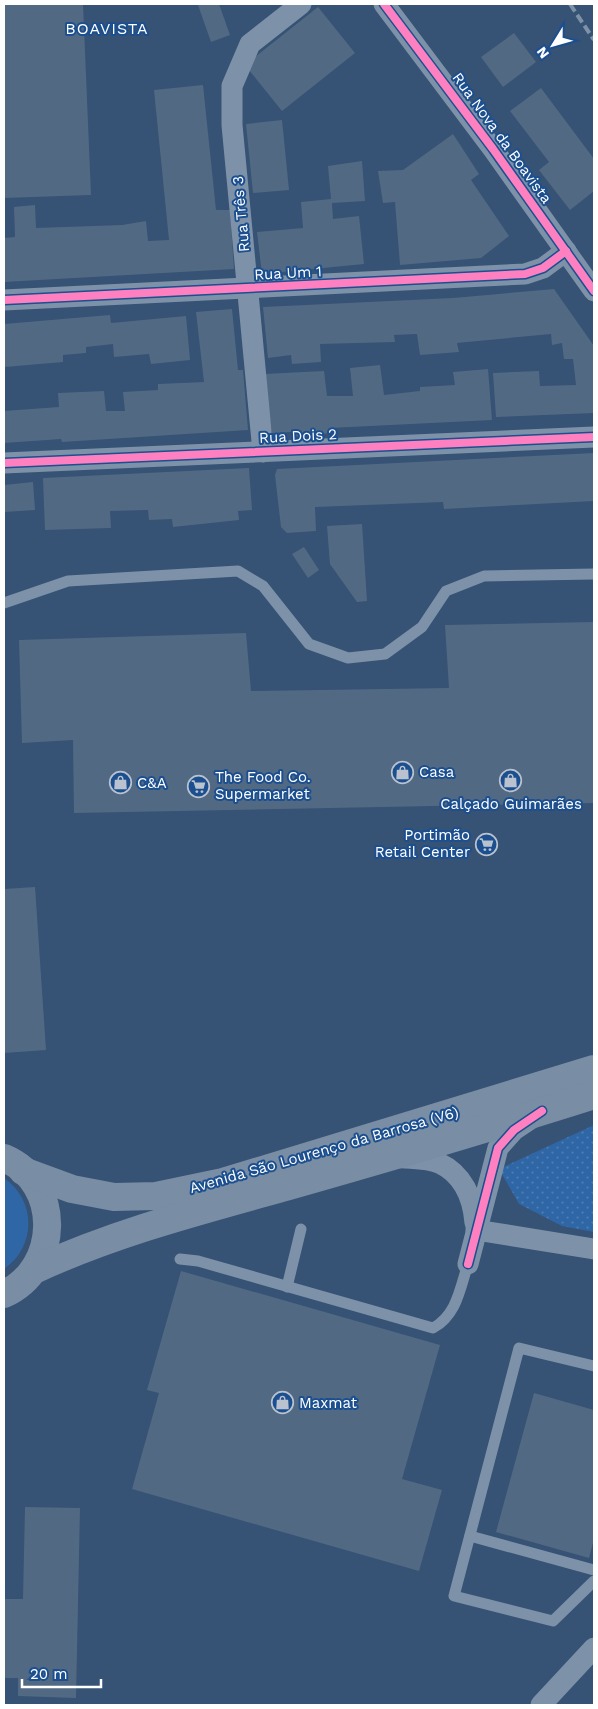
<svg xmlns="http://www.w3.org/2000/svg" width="598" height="1709" viewBox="0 0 598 1709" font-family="'Work Sans',sans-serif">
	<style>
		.green { fill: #2f66a5 }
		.park { fill: url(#park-dots) }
		.building { fill: #526984 }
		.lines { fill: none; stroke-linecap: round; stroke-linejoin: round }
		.lane { stroke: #7d92a8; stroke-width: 11 }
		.street { stroke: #7d92a8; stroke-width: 21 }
		.secondary { stroke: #798da4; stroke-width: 28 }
		.rail { stroke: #7e92a7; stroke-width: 4; stroke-dasharray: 9 4; stroke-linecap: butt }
		.cycleway-casing { stroke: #1b4f8f; stroke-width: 11 }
		.cycleway { stroke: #ff80c0; stroke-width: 8 }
		.labels { text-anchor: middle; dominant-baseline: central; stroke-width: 4; stroke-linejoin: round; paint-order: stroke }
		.street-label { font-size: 15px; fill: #fff; stroke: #1b4f8f }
		.poi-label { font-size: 15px; fill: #fff; stroke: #1b4f8f; text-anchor: start }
		.neighbourhood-label { font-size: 16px; letter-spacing: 1px; fill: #fff; stroke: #1b4f8f }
	</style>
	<defs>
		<pattern id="park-dots" width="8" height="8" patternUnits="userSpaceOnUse" patternTransform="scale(1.25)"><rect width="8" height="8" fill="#2f66a5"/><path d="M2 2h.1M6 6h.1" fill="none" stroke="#4e7db2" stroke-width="1.8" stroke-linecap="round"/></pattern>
	</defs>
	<rect width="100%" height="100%" fill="#365274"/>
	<path class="green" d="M 4,1178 C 37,1201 36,1247 4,1269 Z"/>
	<path class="park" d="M 594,1125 L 594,1232 L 562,1226 L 519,1204 L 499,1169 Z"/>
	<g class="building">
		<path d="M 4,4 L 83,4 L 91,195 L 4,198 Z"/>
		<path d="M 202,4 L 219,4 L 230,35 L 211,42 L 198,5 Z"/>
		<path d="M 318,7 L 355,53 L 282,111 L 245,65 Z"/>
		<path d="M 514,33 L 536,62 L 503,87 L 481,57 Z"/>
		<path d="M 203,85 L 216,210 L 230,210 L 234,269 L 4,282 L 4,238 L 15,237 L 14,207 L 35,205 L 36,228 L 122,225 L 146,221 L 148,241 L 169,240 L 154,90 Z"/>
		<path d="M 541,88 L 594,159 L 594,191 L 570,210 L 539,170 L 549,162 L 510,111 Z"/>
		<path d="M 282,120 L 289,190 L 253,193 L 246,124 Z"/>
		<path d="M 453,134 L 479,174 L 471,180 L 509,236 L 481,258 L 400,265 L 395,202 L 383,203 L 378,171 L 403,170 Z"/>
		<path d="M 362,161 L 365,201 L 332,203 L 333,219 L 359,216 L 364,264 L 262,274 L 257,232 L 303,228 L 301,202 L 331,199 L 328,166 Z"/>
		<path d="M 554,289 L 594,346 L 594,413 L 496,417 L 493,373 L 539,371 L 540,386 L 576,385 L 573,359 L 564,359 L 562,343 L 552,345 L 551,334 L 457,343 L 459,352 L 420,355 L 417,334 L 394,335 L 395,342 L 320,344 L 321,362 L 292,364 L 291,355 L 268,358 L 263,307 L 453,298 Z"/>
		<path d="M 232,309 L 238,370 L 243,370 L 248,430 L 62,442 L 61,439 L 4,443 L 4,411 L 59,407 L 58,393 L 104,391 L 106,411 L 125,411 L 123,392 L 158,390 L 158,384 L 204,382 L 196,312 Z"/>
		<path d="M 110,315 L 111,323 L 186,316 L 190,360 L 151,364 L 149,354 L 114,357 L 113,344 L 86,347 L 86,353 L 63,355 L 63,362 L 5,367 L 4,324 Z"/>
		<path d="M 380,365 L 384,395 L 420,391 L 420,387 L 455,385 L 453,372 L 488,369 L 492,420 L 330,428 L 331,433 L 291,437 L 291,432 L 272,433 L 264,374 L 324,371 L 327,396 L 353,396 L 350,368 Z"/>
		<path d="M 594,453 L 594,501 L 444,509 L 443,502 L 315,507 L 316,531 L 287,533 L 281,527 L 275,475 L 277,469 Z"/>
		<path d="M 249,468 L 252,510 L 238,511 L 239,520 L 173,527 L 172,519 L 149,520 L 148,510 L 110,511 L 111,528 L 45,530 L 43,478 Z"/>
		<path d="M 33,482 L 35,510 L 4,512 L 4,485 Z"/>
		<path d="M 362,524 L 367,601 L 357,602 L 330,564 L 327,526 Z"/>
		<path d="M 304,547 L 319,570 L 308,578 L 292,554 Z"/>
		<path d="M 594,622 L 594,803 L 74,813 L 73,740 L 22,743 L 19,640 L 246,633 L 251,691 L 449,688 L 445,625 Z"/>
		<path d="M 35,887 L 46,1050 L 4,1053 L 4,889 Z"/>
		<path d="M 181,1271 L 440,1345 L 402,1479 L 442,1490 L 419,1571 L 132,1489 L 159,1393 L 147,1390 Z"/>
		<path d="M 534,1393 L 594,1410 L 594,1539 L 589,1558 L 496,1532 Z"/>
		<path d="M 25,1507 L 80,1508 L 76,1698 L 18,1696 L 18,1678 L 4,1678 L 4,1599 L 23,1599 Z"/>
	</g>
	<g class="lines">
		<g class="lane">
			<path d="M 4,603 L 68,581 L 238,571 L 263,586 L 309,644 L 348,658 L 385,654 L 422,627 L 446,591 L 484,576 L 594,574"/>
			<path d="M 180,1259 L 198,1261 L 433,1328 C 457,1315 460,1288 468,1264"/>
			<path d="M 287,1287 L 301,1229"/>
			<path d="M 594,1366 L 519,1348 L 454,1596 L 553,1621 L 594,1581"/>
			<path d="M 470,1536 L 594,1570"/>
		</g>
		<g class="street">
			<path d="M 384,4 L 493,149 L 594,291"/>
			<path d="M 4,300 L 525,274 L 543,268 L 566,251"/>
			<path d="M 263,452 L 232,125 L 232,86 L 250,44 L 301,4"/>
			<path d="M 4,463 L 594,437"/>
			<path d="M 396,1157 C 409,1159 427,1158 439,1163 C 463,1174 473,1198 475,1223"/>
			<path d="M 476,1230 L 594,1249"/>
			<path d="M 468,1264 L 498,1148 L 514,1130 L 532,1118"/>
			<path d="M 541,1705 L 594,1648"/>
		</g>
		<g class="secondary">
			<path d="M 4,1158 C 63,1183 60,1269 4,1294"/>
			<path d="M 23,1171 L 72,1189 L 114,1197 L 156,1196 L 223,1182 L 594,1069"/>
			<path d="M 34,1270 C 116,1232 203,1210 289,1186 C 391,1157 493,1127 594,1095"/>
		</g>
		<path class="rail" d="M 570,4 L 594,40"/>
		<defs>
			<g id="cycleway">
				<path d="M 384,4 L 493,149 L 594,291"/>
				<path d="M 4,300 L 525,274 L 543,268 L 566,251"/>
				<path d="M 4,463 L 594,437"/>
				<path d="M 468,1264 L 498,1148 L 514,1130 L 542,1111"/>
			</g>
		</defs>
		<use href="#cycleway" class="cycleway-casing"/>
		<use href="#cycleway" class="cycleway"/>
	</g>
	<defs>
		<symbol id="shop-ring" viewBox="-11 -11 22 22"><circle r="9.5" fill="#1b4f8f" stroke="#b9c2ce" stroke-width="1.5"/><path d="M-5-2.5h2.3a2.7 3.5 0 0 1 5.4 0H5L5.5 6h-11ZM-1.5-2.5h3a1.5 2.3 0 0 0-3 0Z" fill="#b9c2ce"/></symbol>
		<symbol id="supermarket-ring" viewBox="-11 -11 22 22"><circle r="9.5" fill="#1b4f8f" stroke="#b9c2ce" stroke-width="1.5"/><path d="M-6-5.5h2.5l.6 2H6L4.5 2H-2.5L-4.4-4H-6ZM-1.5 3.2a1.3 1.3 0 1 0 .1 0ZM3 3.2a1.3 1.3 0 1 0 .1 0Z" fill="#b9c2ce"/></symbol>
	</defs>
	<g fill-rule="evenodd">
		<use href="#shop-ring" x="390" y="760" width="25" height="25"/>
		<use href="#shop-ring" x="498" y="768" width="25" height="25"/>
		<use href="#shop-ring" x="108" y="770" width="25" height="25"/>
		<use href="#supermarket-ring" x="186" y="774" width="25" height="25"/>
		<use href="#supermarket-ring" x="474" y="832" width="25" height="25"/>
		<use href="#shop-ring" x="270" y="1390" width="25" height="25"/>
	</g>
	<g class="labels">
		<g class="street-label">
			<text transform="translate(502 138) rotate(54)">Rua Nova da Boavista</text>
			<text transform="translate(241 214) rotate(-95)">Rua Três 3</text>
			<text transform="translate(288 273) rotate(-3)">Rua Um 1</text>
			<text transform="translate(298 436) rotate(-3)">Rua Dois 2</text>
			<text transform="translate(324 1150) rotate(-16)">Avenida São Lourenço da Barrosa (V6)</text>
		</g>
		<g class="poi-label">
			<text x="419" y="772">Casa</text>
			<text x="215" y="777">The Food Co.<tspan x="215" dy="17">Supermarket</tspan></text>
			<text x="137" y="783">C&amp;A</text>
			<text x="511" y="804" text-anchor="middle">Calçado Guimarães</text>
			<text x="470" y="835" text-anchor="end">Portimão<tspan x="470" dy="17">Retail Center</tspan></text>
			<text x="299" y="1403">Maxmat</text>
		</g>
		<g class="neighbourhood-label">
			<text x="107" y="28">BOAVISTA</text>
		</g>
	</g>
	<rect width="598" height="1709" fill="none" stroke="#ffffff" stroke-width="10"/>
	<g transform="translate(553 45) rotate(233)" stroke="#1b4f8f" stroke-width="4" paint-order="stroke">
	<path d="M0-4L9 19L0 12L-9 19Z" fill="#ffffff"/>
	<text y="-8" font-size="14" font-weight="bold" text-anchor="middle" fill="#ffffff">N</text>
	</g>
	<path d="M22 1679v8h79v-8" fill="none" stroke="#ffffff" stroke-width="2.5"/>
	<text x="30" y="1679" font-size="15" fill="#ffffff" stroke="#1b4f8f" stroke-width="4" paint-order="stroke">20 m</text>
</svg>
